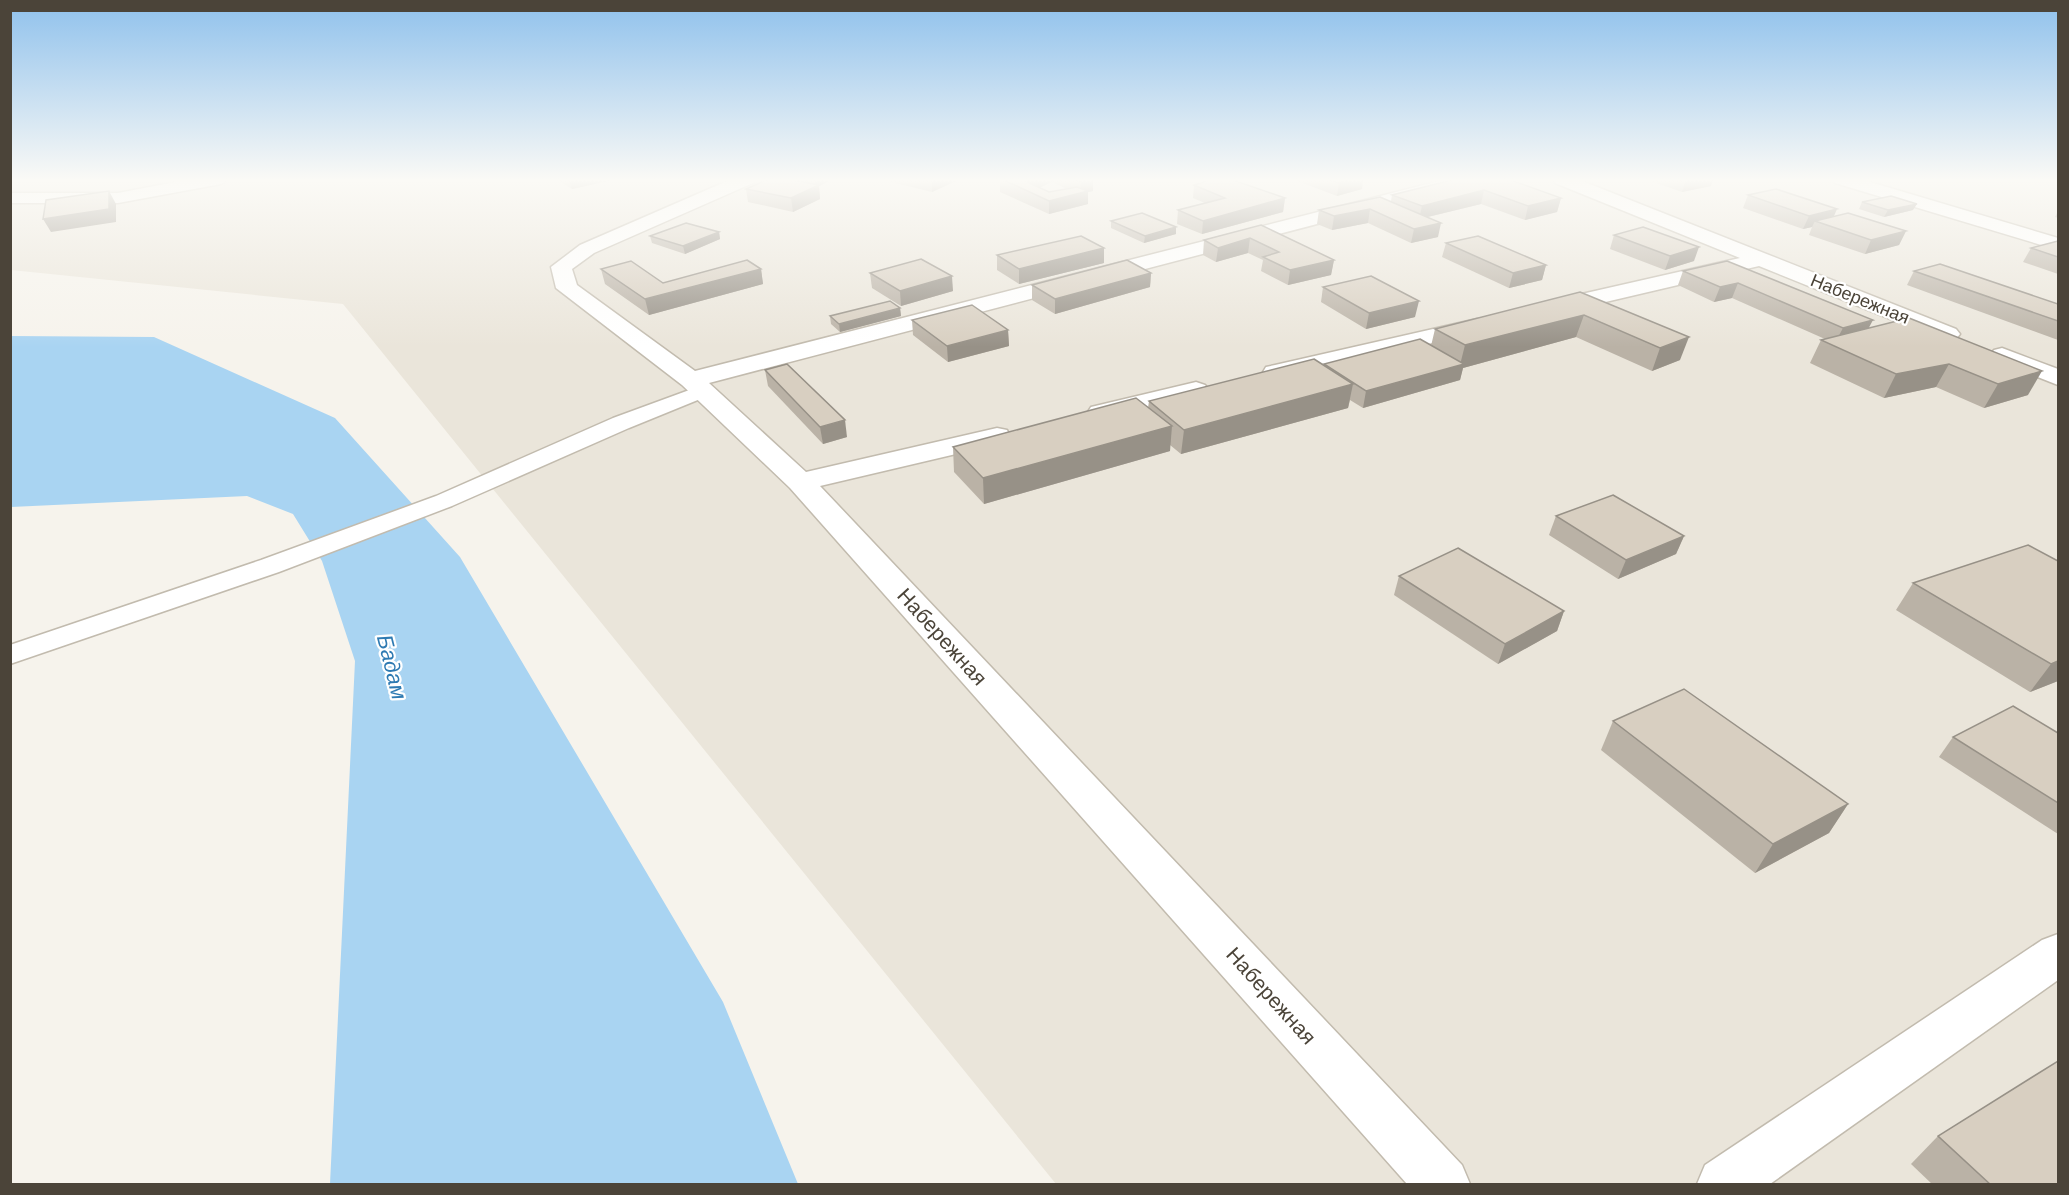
<svg xmlns="http://www.w3.org/2000/svg" width="2069" height="1195" viewBox="0 0 2069 1195" font-family="'DM Sans',sans-serif">
	<style>
		.residential { fill: #eae5da }
		.water { fill: #a9d4f2 }
		.lines { fill: none; stroke-linecap: round; stroke-linejoin: round }
		.lane-casing { stroke: #c2bbae; stroke-width: 3 }
		.street-casing { stroke: #c2bbae; stroke-width: 3 }
		.lane { fill: #fff; fill-rule: evenodd }
		.street { fill: #fff; fill-rule: evenodd }
		.wall { fill: #bab2a6; fill-rule: evenodd }
		.shaded-wall { fill: #979187 }
		.building { fill: #d8cfc1; stroke: #979187; stroke-width: 1.5 }
		.labels { text-anchor: middle; dominant-baseline: central; stroke-width: 4.5; stroke-linejoin: round; paint-order: stroke }
		.far-street-label { font-size: 18px; fill: #4b4439; stroke: #fff }
		.street-label { font-size: 21px; fill: #4b4439; stroke: #fff }
		.water-label { font-size: 22px; font-style: italic; fill: #2e7ab2; stroke: #fff }
	</style>
	<rect width="100%" height="100%" fill="#f6f3ec"/>
	<path class="residential" d="M 10,179 L 2058,179 L 2058,1184 L 1056,1184 L 343,304 L 11,270 Z"/>
	<path class="water" d="M 10,336 L 154,337 L 335,418 L 460,557 L 723,1002 L 798,1184 L 330,1184 L 355,661 L 322,561 L 293,514 L 247,496 L 11,507 Z"/>
	<g class="lines">
		<defs>
			<path id="lane" d="M 703,385 L 710,387 L 713,391 L 710,395 L 629,428 L 452,506 L 279,572 L 10,664 L 10,645 L 261,560 L 436,496 L 613,418 Z"/>
			<g id="street">
				<path d="M 191,179 L 229,179 L 221,184 L 118,203 L 10,203 L 10,193 L 118,193 Z"/>
				<path d="M 732,179 L 755,179 L 753,183 L 594,253 L 572,269 L 577,285 L 695,371 L 1447,179 L 1476,179 L 1474,183 L 709,383 L 806,472 L 997,428 L 1007,430 L 1010,436 L 1007,442 L 820,486 L 1462,1165 L 1470,1184 L 1407,1184 L 790,488 L 682,385 L 556,288 L 551,267 L 580,245 Z"/>
				<path d="M 1553,179 L 1577,179 L 1956,329 L 1960,334 L 1956,339 L 1948,341 L 1940,339 L 1759,266 L 1550,315 L 1542,313 L 1539,308 L 1542,303 L 1740,258 L 1555,183 Z"/>
				<path d="M 1833,179 L 1860,179 L 2058,238 L 2058,250 L 1835,183 Z"/>
				<path d="M 1477,319 L 1485,321 L 1488,326 L 1485,331 L 1275,379 L 1266,377 L 1263,372 L 1266,367 L 1275,365 Z"/>
				<path d="M 2002,348 L 2058,369 L 2058,385 L 1994,360 L 1990,355 L 1994,350 Z"/>
				<path d="M 1196,382 L 1205,385 L 1209,390 L 1205,395 L 1100,421 L 1091,419 L 1087,413 L 1091,407 Z"/>
				<path d="M 2058,934 L 2058,980 L 1770,1184 L 1697,1184 L 1705,1165 L 2042,940 Z"/>
			</g>
		</defs>
		<use href="#lane" class="lane-casing"/>
		<use href="#street" class="street-casing"/>
		<use href="#lane" class="lane"/>
		<use href="#street" class="street"/>
	</g>
	<g class="wall">
		<path d="M 556,179 L 617,179 L 572,189 Z"/>
		<path d="M 796,179 L 833,179 L 819,186 L 820,199 L 793,212 L 748,202 L 746,189 L 797,181 Z"/>
		<path d="M 879,179 L 955,179 L 956,181 L 932,192 Z"/>
		<path d="M 1000,179 L 1093,179 L 1093,191 L 1088,192 L 1088,204 L 1049,214 L 1000,192 ZM 1052,182 L 1067,189 L 1049,192 L 1039,188 Z"/>
		<path d="M 1292,179 L 1363,179 L 1362,189 L 1337,196 Z"/>
		<path d="M 1456,179 L 1561,198 L 1557,212 L 1525,220 L 1481,204 L 1428,217 L 1438,237 L 1411,243 L 1368,223 L 1332,230 L 1317,224 L 1319,210 L 1391,201 L 1392,195 Z"/>
		<path d="M 1645,179 L 1713,179 L 1711,186 L 1682,192 Z"/>
		<path d="M 1194,185 L 1285,198 L 1283,212 L 1202,234 L 1177,224 L 1178,210 L 1205,203 L 1193,198 Z"/>
		<path d="M 1748,195 L 1834,216 L 1906,231 L 1899,245 L 1865,254 L 1809,235 L 1812,227 L 1803,229 L 1743,208 Z"/>
		<path d="M 1862,202 L 1913,210 L 1884,217 L 1859,209 Z"/>
		<path d="M 2058,211 L 2058,218 L 2055,217 Z"/>
		<path d="M 1111,221 L 1176,234 L 1144,243 L 1111,228 Z"/>
		<path d="M 1261,225 L 1334,260 L 1331,275 L 1288,285 L 1261,271 L 1263,260 L 1248,253 L 1216,262 L 1203,255 L 1204,240 Z"/>
		<path d="M 719,232 L 720,239 L 685,254 L 652,243 L 650,236 Z"/>
		<path d="M 1614,235 L 1694,261 L 1665,270 L 1610,249 Z"/>
		<path d="M 2058,241 L 2058,274 L 2023,262 L 2031,248 Z"/>
		<path d="M 1446,243 L 1546,265 L 1542,280 L 1509,288 L 1442,257 Z"/>
		<path d="M 997,255 L 1104,263 L 1019,284 L 997,270 Z"/>
		<path d="M 1727,261 L 1869,328 L 2028,395 L 1984,408 L 1936,387 L 1884,398 L 1810,363 L 1821,340 L 1825,339 L 1732,298 L 1714,302 L 1678,285 L 1683,271 Z"/>
		<path d="M 601,269 L 663,283 L 761,269 L 763,284 L 649,315 L 605,284 Z"/>
		<path d="M 1914,271 L 2058,304 L 2058,340 L 1907,285 Z"/>
		<path d="M 870,273 L 953,291 L 901,306 L 872,288 Z"/>
		<path d="M 1151,273 L 1150,287 L 1055,314 L 1032,300 L 1032,285 Z"/>
		<path d="M 1323,287 L 1415,317 L 1366,329 L 1321,302 Z"/>
		<path d="M 1580,292 L 1680,360 L 1652,371 L 1576,337 L 1463,368 L 1460,380 L 1363,408 L 1350,400 L 1348,408 L 1181,454 L 1170,445 L 1170,451 L 984,504 L 954,472 L 953,447 L 1148,408 L 1149,401 L 1324,365 L 1431,346 L 1435,329 Z"/>
		<path d="M 900,308 L 901,316 L 840,332 L 831,324 L 830,316 Z"/>
		<path d="M 912,320 L 1008,330 L 1009,346 L 948,362 L 913,335 Z"/>
		<path d="M 765,370 L 847,437 L 823,444 L 768,386 Z"/>
		<path d="M 1556,516 L 1684,536 L 1676,554 L 1618,579 L 1549,535 Z"/>
		<path d="M 2058,561 L 2058,681 L 2030,692 L 1896,610 L 1913,583 Z"/>
		<path d="M 1399,576 L 1564,611 L 1557,631 L 1498,664 L 1394,595 Z"/>
		<path d="M 1613,721 L 1848,804 L 1829,833 L 1755,873 L 1601,750 Z"/>
		<path d="M 2058,733 L 2058,834 L 1939,757 L 1953,737 Z"/>
		<path d="M 1938,1136 L 2058,1185 L 1933,1185 L 1911,1164 Z"/>
	</g>
	<g class="shaded-wall">
		<path d="M 569,179 L 617,179 L 572,189 Z"/>
		<path d="M 815,179 L 833,179 L 819,186 L 820,199 L 793,212 L 791,198 L 816,187 Z"/>
		<path d="M 932,179 L 955,179 L 956,181 L 932,192 Z"/>
		<path d="M 1029,179 L 1052,179 L 1052,182 L 1029,192 L 1025,181 Z"/>
		<path d="M 1089,179 L 1093,179 L 1093,191 L 1088,192 L 1088,204 L 1049,214 L 1049,201 L 1080,193 L 1081,182 Z"/>
		<path d="M 1351,179 L 1363,179 L 1362,189 L 1337,196 L 1339,183 Z"/>
		<path d="M 1686,179 L 1713,179 L 1711,186 L 1682,192 Z"/>
		<path d="M 1484,190 L 1481,204 L 1419,219 L 1422,206 Z"/>
		<path d="M 109,191 L 116,204 L 116,222 L 51,232 L 43,219 Z"/>
		<path d="M 1285,198 L 1283,212 L 1202,234 L 1203,221 Z"/>
		<path d="M 1561,198 L 1557,212 L 1525,220 L 1528,206 Z"/>
		<path d="M 1917,204 L 1913,210 L 1884,217 L 1888,210 Z"/>
		<path d="M 1370,209 L 1368,223 L 1332,230 L 1334,216 Z"/>
		<path d="M 1837,209 L 1831,223 L 1815,221 L 1812,227 L 1803,229 L 1809,216 Z"/>
		<path d="M 1441,223 L 1438,237 L 1411,243 L 1414,229 Z"/>
		<path d="M 1176,227 L 1176,234 L 1144,243 L 1145,236 Z"/>
		<path d="M 1906,231 L 1899,245 L 1865,254 L 1871,240 Z"/>
		<path d="M 719,232 L 720,239 L 685,254 L 683,246 Z"/>
		<path d="M 1250,238 L 1248,253 L 1216,262 L 1218,248 Z"/>
		<path d="M 1699,247 L 1694,261 L 1665,270 L 1670,256 Z"/>
		<path d="M 1104,248 L 1104,263 L 1019,284 L 1019,269 Z"/>
		<path d="M 1334,260 L 1331,275 L 1288,285 L 1290,270 Z"/>
		<path d="M 1546,265 L 1542,280 L 1509,288 L 1513,273 Z"/>
		<path d="M 761,269 L 763,284 L 649,315 L 645,299 Z"/>
		<path d="M 1151,273 L 1150,287 L 1055,314 L 1055,299 Z"/>
		<path d="M 952,276 L 953,291 L 901,306 L 900,291 Z"/>
		<path d="M 1738,283 L 1732,298 L 1714,302 L 1720,287 Z"/>
		<path d="M 1419,301 L 1415,317 L 1366,329 L 1369,313 Z"/>
		<path d="M 900,308 L 901,316 L 840,332 L 839,324 Z"/>
		<path d="M 1584,315 L 1576,337 L 1463,368 L 1460,380 L 1363,408 L 1366,391 L 1460,365 L 1465,345 Z"/>
		<path d="M 1873,320 L 1865,335 L 1835,343 L 1843,328 Z"/>
		<path d="M 1008,330 L 1009,346 L 948,362 L 947,346 Z"/>
		<path d="M 1689,337 L 1680,360 L 1652,371 L 1660,348 Z"/>
		<path d="M 1949,364 L 1936,387 L 1884,398 L 1896,374 Z"/>
		<path d="M 2042,371 L 2028,395 L 1984,408 L 1998,384 Z"/>
		<path d="M 1353,384 L 1348,408 L 1181,454 L 1184,430 Z"/>
		<path d="M 845,420 L 847,437 L 823,444 L 820,427 Z"/>
		<path d="M 1172,426 L 1170,451 L 984,504 L 983,478 Z"/>
		<path d="M 1684,536 L 1676,554 L 1618,579 L 1626,560 Z"/>
		<path d="M 1564,611 L 1557,631 L 1498,664 L 1505,644 Z"/>
		<path d="M 2058,661 L 2058,681 L 2030,692 L 2051,664 Z"/>
		<path d="M 1848,804 L 1829,833 L 1755,873 L 1773,844 Z"/>
	</g>
	<g class="building">
		<path d="M 769,179 L 788,179 L 819,185 L 791,198 L 746,189 Z"/>
		<path d="M 1002,179 L 1029,179 L 1025,181 L 1049,192 L 1077,187 L 1088,191 L 1049,201 Z"/>
		<path d="M 1074,179 L 1089,179 L 1081,182 Z"/>
		<path d="M 1213,179 L 1230,179 L 1285,198 L 1203,221 L 1178,210 L 1225,198 L 1194,185 Z"/>
		<path d="M 1329,179 L 1351,179 L 1339,183 Z"/>
		<path d="M 1456,179 L 1508,179 L 1561,198 L 1528,206 L 1484,190 L 1422,206 L 1392,195 Z"/>
		<path d="M 1776,189 L 1837,209 L 1809,216 L 1748,195 Z"/>
		<path d="M 109,191 L 109,209 L 43,219 L 46,200 Z"/>
		<path d="M 1891,196 L 1917,204 L 1888,210 L 1862,202 Z"/>
		<path d="M 1380,197 L 1441,223 L 1414,229 L 1370,209 L 1334,216 L 1319,210 Z"/>
		<path d="M 1142,213 L 1176,227 L 1145,236 L 1111,221 Z"/>
		<path d="M 1848,213 L 1906,231 L 1871,240 L 1815,221 Z"/>
		<path d="M 686,223 L 719,232 L 683,246 L 650,236 Z"/>
		<path d="M 1261,225 L 1334,260 L 1290,270 L 1263,257 L 1279,252 L 1250,238 L 1218,248 L 1204,240 Z"/>
		<path d="M 1643,227 L 1699,247 L 1670,256 L 1614,235 Z"/>
		<path d="M 1081,236 L 1104,248 L 1019,269 L 997,255 Z"/>
		<path d="M 1478,236 L 1546,265 L 1513,273 L 1446,243 Z"/>
		<path d="M 2058,241 L 2058,257 L 2031,248 Z"/>
		<path d="M 921,259 L 952,276 L 900,291 L 870,273 Z"/>
		<path d="M 747,260 L 761,269 L 645,299 L 601,269 L 631,261 L 663,283 Z"/>
		<path d="M 1127,260 L 1151,273 L 1055,299 L 1032,285 Z"/>
		<path d="M 1727,261 L 1873,320 L 1843,328 L 1738,283 L 1720,287 L 1683,271 Z"/>
		<path d="M 1940,264 L 2058,304 L 2058,321 L 1914,271 Z"/>
		<path d="M 1371,276 L 1419,301 L 1369,313 L 1323,287 Z"/>
		<path d="M 1580,292 L 1689,337 L 1660,348 L 1584,315 L 1465,345 L 1435,329 Z"/>
		<path d="M 890,301 L 900,308 L 839,324 L 830,316 Z"/>
		<path d="M 972,305 L 1008,330 L 947,346 L 912,320 Z"/>
		<path d="M 1909,318 L 2042,371 L 1998,384 L 1949,364 L 1896,374 L 1821,340 Z"/>
		<path d="M 1420,339 L 1464,364 L 1366,391 L 1324,364 Z"/>
		<path d="M 1314,359 L 1353,384 L 1184,430 L 1149,401 Z"/>
		<path d="M 787,364 L 845,420 L 820,427 L 765,370 Z"/>
		<path d="M 1136,398 L 1172,426 L 983,478 L 953,447 Z"/>
		<path d="M 1613,495 L 1684,536 L 1626,560 L 1556,516 Z"/>
		<path d="M 2028,545 L 2058,561 L 2058,661 L 2051,664 L 1913,583 Z"/>
		<path d="M 1458,548 L 1564,611 L 1505,644 L 1399,576 Z"/>
		<path d="M 1684,689 L 1848,804 L 1773,844 L 1613,721 Z"/>
		<path d="M 2013,706 L 2058,733 L 2058,803 L 1953,737 Z"/>
		<path d="M 2058,1061 L 2058,1185 L 1991,1185 L 1938,1136 Z"/>
	</g>
	<linearGradient id="sky" x2="0" y2="1"><stop stop-color="#8fc1ec"/><stop offset="0.52" stop-color="#fbfaf6"/><stop offset="1" stop-color="#fbfaf6" stop-opacity="0"/></linearGradient>
	<rect width="2069" height="347" fill="url(#sky)"/>
	<g class="labels">
		<g class="far-street-label">
			<text transform="translate(1860 299) rotate(22)">Набережная</text>
		</g>
		<g class="street-label">
			<text transform="translate(942 637) rotate(48)">Набережная</text>
			<text transform="translate(1271 996) rotate(48)">Набережная</text>
		</g>
		<g class="water-label">
			<text transform="translate(392 667) rotate(76)">Бадам</text>
		</g>
	</g>
	<rect width="2069" height="1195" fill="none" stroke="#4b4439" stroke-width="24"/>
</svg>
